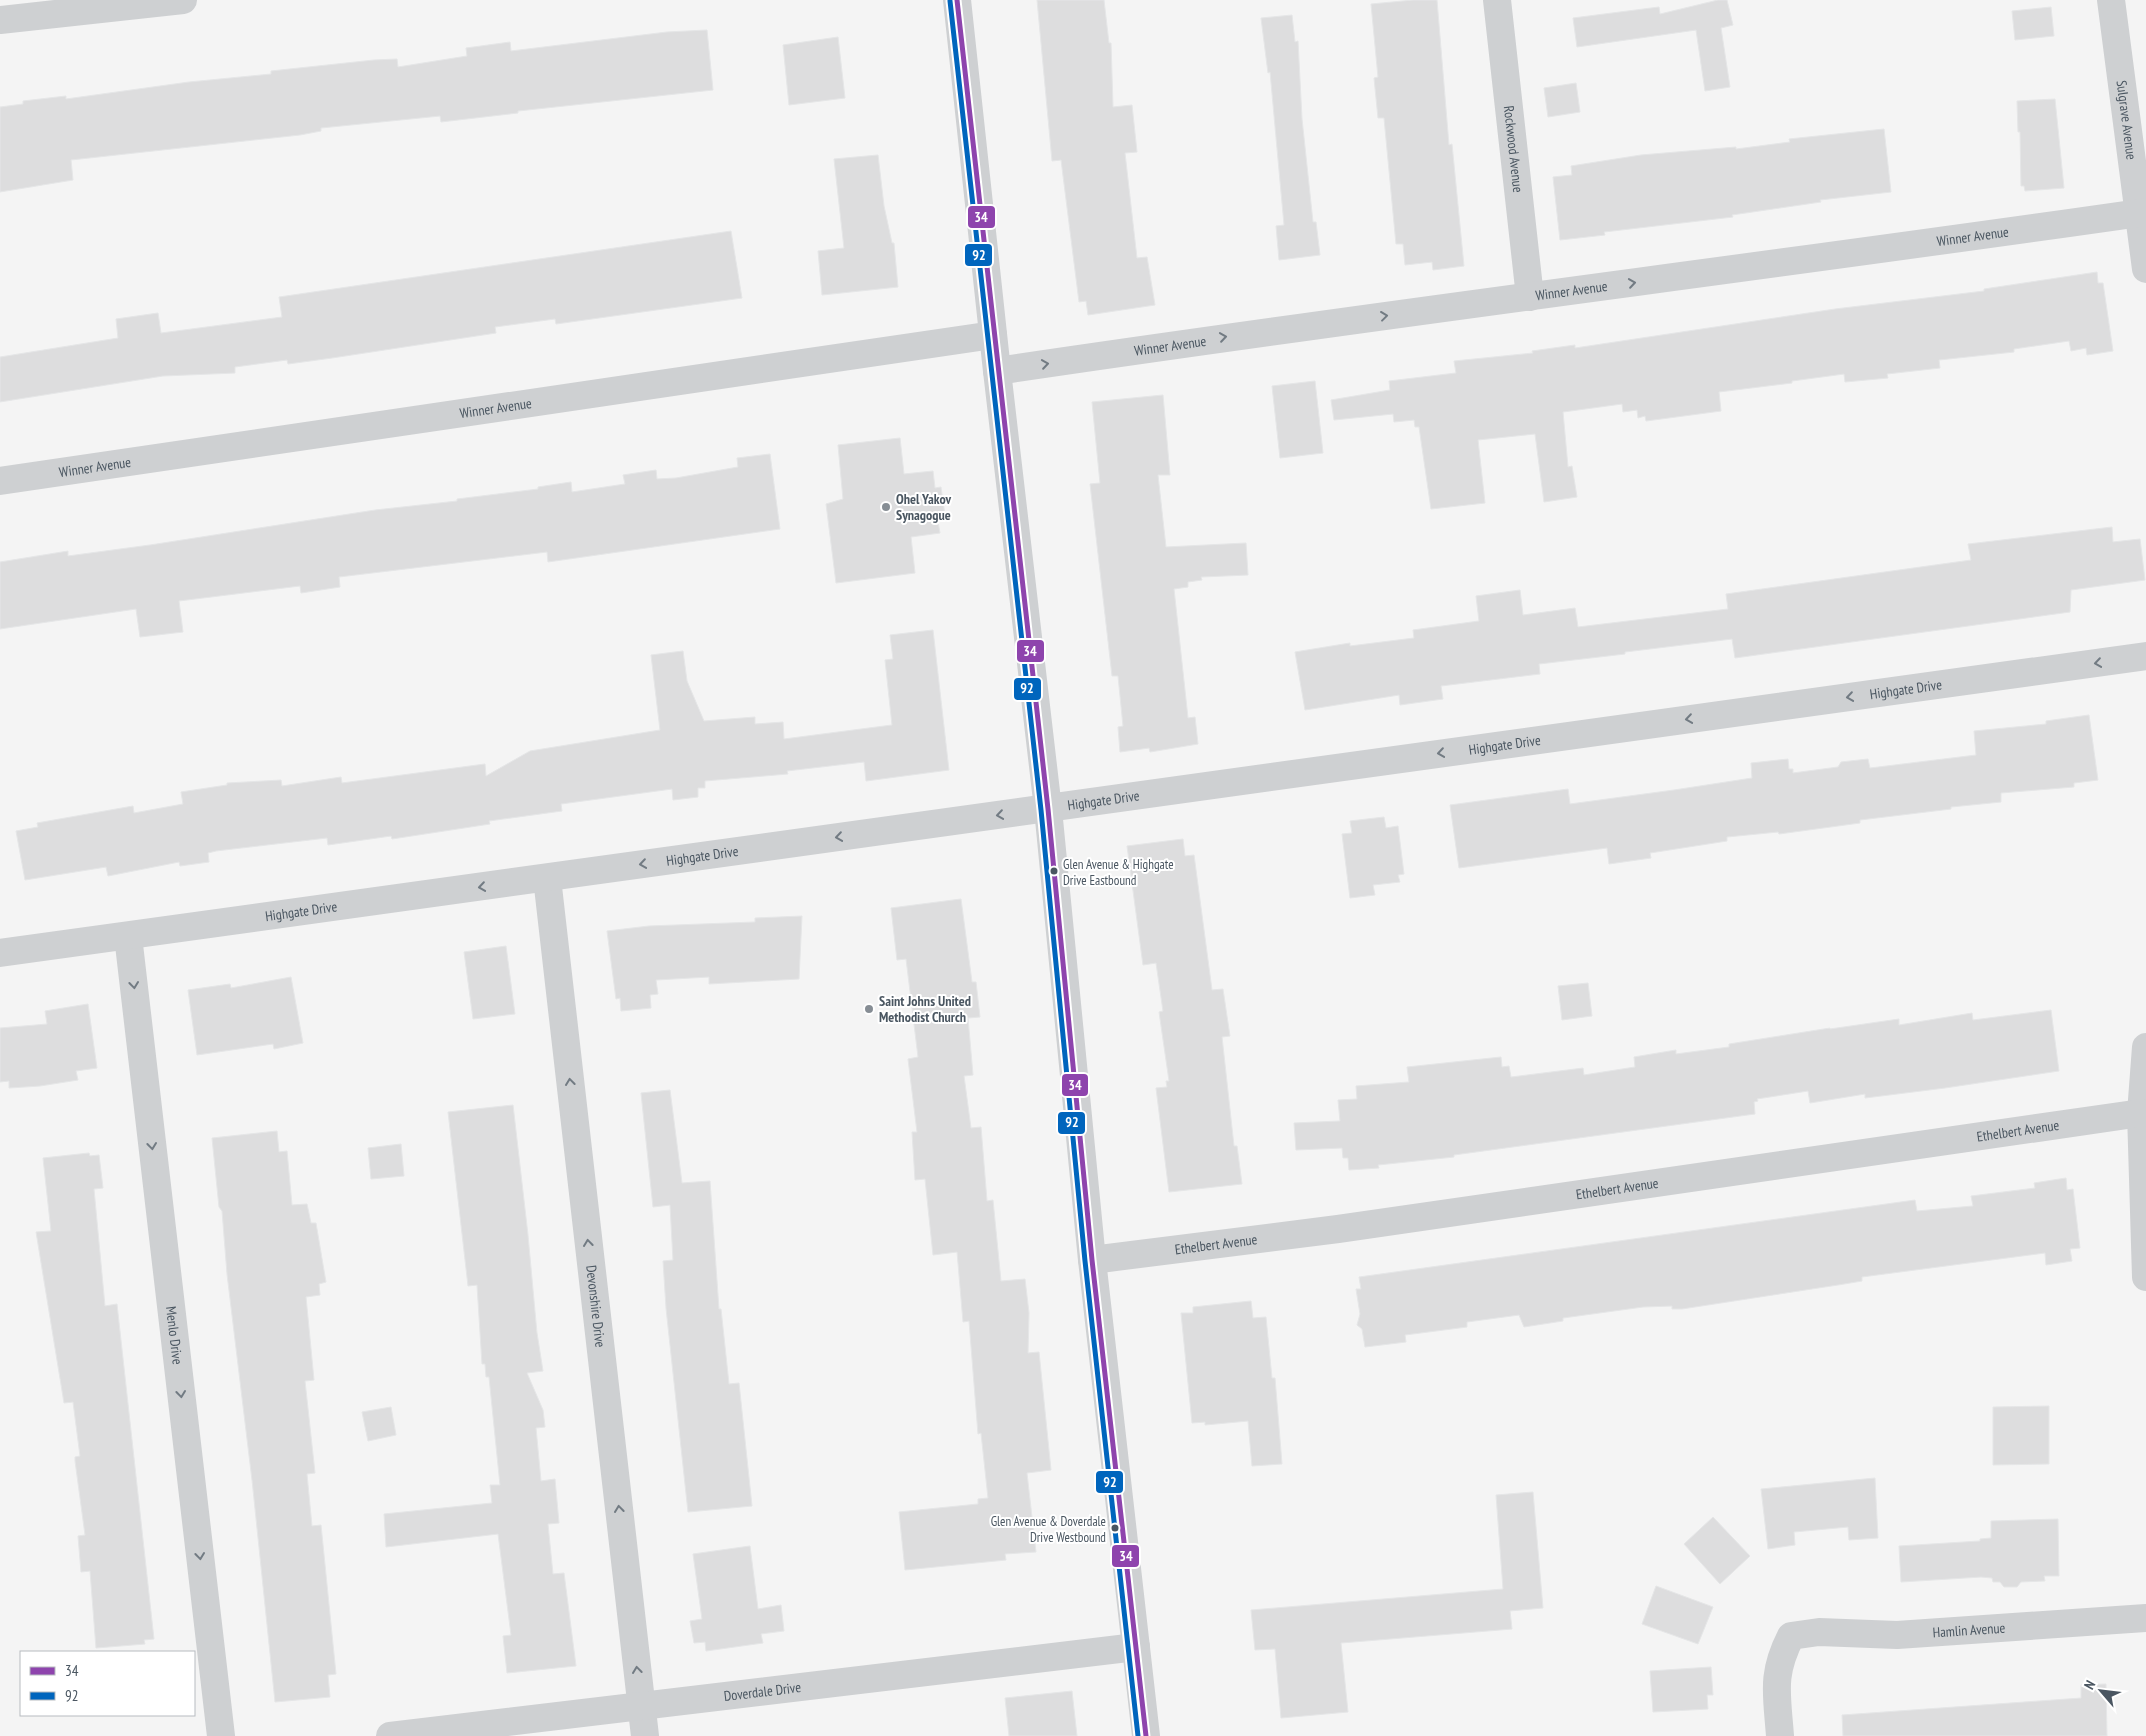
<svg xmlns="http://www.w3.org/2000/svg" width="2146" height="1736" viewBox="0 0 2146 1736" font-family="'PT Sans Narrow',sans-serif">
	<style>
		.building { fill: #ddddde; stroke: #e5e6e7 }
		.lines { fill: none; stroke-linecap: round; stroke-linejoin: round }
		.minor { stroke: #ced0d2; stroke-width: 28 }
		.bus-1-casing { stroke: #fff; stroke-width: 9 }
		.bus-2-casing { stroke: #fff; stroke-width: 9 }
		.bus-1 { stroke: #8e44ad; stroke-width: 5 }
		.bus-2 { stroke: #0065bd; stroke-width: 5 }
		.oneway { stroke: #727b83 }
		.poi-dot { fill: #868d94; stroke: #fff; stroke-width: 2 }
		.bus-dot { fill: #4a5661; stroke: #fff; stroke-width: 2 }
		.labels { text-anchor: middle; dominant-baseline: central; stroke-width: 4; stroke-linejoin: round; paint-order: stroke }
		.bus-label { font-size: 13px; fill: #4a5661; stroke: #fff; text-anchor: start }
		.street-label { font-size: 14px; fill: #4a5661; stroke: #fff }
		.poi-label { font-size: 14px; font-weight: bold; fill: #4a5661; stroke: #fff; text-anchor: start }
		.line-badge { stroke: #fff; stroke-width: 2 }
		.badge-label { font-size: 14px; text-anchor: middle; font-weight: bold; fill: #fff }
	</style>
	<rect width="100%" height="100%" fill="#f4f4f4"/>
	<g class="building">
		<path d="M 1037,0 L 1104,0 L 1109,43 L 1111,43 L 1113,107 L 1132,105 L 1137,152 L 1125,153 L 1137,258 L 1147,257 L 1155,305 L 1088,315 L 1086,301 L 1079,302 L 1061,160 L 1052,161 Z"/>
		<path d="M 1413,0 L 1437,0 L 1449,145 L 1452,144 L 1464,266 L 1433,270 L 1432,262 L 1405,265 L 1403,244 L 1396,244 L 1384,118 L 1378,118 L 1374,78 L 1378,77 L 1371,4 Z"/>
		<path d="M 1718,0 L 1727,0 L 1733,25 L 1721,28 L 1730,87 L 1705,91 L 1696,30 L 1577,47 L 1573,18 L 1659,7 L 1660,14 Z"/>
		<path d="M 2051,7 L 2054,36 L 2015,40 L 2012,11 Z"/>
		<path d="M 1292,15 L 1295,42 L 1298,41 L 1302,119 L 1313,222 L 1316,222 L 1320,255 L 1279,260 L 1276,226 L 1284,225 L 1270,72 L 1268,73 L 1261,18 Z"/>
		<path d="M 707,30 L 713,90 L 518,111 L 518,113 L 441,122 L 440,116 L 321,128 L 321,131 L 300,135 L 71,160 L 73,180 L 0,192 L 0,107 L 23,104 L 23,101 L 66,96 L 66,99 L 189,82 L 271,74 L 271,71 L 374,60 L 397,59 L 398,67 L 467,56 L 466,48 L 510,42 L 511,51 L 667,32 Z"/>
		<path d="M 838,37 L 845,98 L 789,105 L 783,45 Z"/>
		<path d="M 1576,83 L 1580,112 L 1548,117 L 1544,88 Z"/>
		<path d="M 2055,99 L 2064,188 L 2025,191 L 2024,186 L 2021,186 L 2020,132 L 2018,132 L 2017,101 Z"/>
		<path d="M 1884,129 L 1891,192 L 1820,200 L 1821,202 L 1732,215 L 1733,217 L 1604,232 L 1605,235 L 1560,240 L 1553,177 L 1572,175 L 1571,166 L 1641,155 L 1736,147 L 1736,149 L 1790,142 L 1789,139 Z"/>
		<path d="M 878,155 L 884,206 L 892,243 L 894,243 L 898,287 L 822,295 L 818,251 L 844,248 L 834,159 Z"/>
		<path d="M 731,231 L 742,298 L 556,324 L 555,319 L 495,327 L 496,333 L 332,358 L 288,364 L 287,360 L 235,367 L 235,373 L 163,376 L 0,402 L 0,357 L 118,338 L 116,319 L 158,313 L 161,333 L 282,317 L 279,297 Z"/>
		<path d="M 2097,272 L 2098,283 L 2103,283 L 2113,351 L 2087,355 L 2086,348 L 2071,351 L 2069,341 L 2014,349 L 2014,352 L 1939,360 L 1940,368 L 1887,374 L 1888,378 L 1845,382 L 1844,374 L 1792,381 L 1792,383 L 1719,392 L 1721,411 L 1646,421 L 1645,416 L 1638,418 L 1637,410 L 1623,412 L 1622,404 L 1563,412 L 1568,467 L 1572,466 L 1577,497 L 1544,502 L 1535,434 L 1478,440 L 1485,503 L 1431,509 L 1419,427 L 1415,427 L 1414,420 L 1394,422 L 1393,414 L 1334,420 L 1331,400 L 1390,390 L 1389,381 L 1456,373 L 1454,361 L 1533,353 L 1532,351 L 1575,345 L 1575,348 L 1835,309 L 1984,291 L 1984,289 Z"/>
		<path d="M 1315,381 L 1323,453 L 1280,458 L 1272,386 Z"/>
		<path d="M 1163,395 L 1170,475 L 1158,475 L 1166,547 L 1246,543 L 1248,575 L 1201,577 L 1202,580 L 1188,582 L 1188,587 L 1174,589 L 1188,718 L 1195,717 L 1198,744 L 1150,752 L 1149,748 L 1120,752 L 1118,727 L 1123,726 L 1118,676 L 1112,676 L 1090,484 L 1100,483 L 1092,402 Z"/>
		<path d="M 900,438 L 904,474 L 933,471 L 935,488 L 941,487 L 945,515 L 937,516 L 940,533 L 911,537 L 915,573 L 836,583 L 826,504 L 843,499 L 838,445 Z"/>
		<path d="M 770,454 L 780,529 L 548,562 L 547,552 L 339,577 L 340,587 L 301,593 L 300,586 L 179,601 L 183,632 L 140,637 L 136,609 L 0,629 L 0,562 L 68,551 L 68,556 L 150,545 L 375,510 L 457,501 L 457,499 L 538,489 L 538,487 L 571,482 L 572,492 L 625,484 L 623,475 L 656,470 L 657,479 L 676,478 L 738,467 L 737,458 Z"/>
		<path d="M 2112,527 L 2113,542 L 2140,539 L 2145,580 L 2071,590 L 2070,612 L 1735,658 L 1732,639 L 1625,652 L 1625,654 L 1539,664 L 1540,674 L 1441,686 L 1443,699 L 1400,705 L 1399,695 L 1305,710 L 1295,652 L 1350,643 L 1350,646 L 1414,638 L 1413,630 L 1479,621 L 1476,596 L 1520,590 L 1523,615 L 1575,608 L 1578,627 L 1728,609 L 1726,594 L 1971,560 L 1968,544 Z"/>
		<path d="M 933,630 L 949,770 L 866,781 L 864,762 L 787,771 L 788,774 L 705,781 L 705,788 L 698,788 L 698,797 L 673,800 L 672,789 L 561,804 L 562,811 L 489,821 L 490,824 L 392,839 L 391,836 L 328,845 L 327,838 L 216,851 L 208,853 L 209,862 L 180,866 L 179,862 L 108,876 L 106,867 L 25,880 L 16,831 L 38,827 L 37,823 L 133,806 L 134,813 L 183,804 L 181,792 L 227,785 L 227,783 L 281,780 L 282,786 L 341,777 L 342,783 L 485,764 L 486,776 L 530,751 L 660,730 L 651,655 L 683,651 L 687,681 L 704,721 L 755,717 L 755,724 L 783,722 L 784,739 L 892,725 L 885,660 L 893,659 L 890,635 Z"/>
		<path d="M 2089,715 L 2098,780 L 2074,783 L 2074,787 L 2001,793 L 2001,802 L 1951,807 L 1951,809 L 1860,820 L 1860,823 L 1779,834 L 1778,832 L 1727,837 L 1727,841 L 1650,853 L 1651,858 L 1609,864 L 1607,848 L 1459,868 L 1450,805 L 1568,789 L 1570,804 L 1674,790 L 1752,778 L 1751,763 L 1788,759 L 1789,769 L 1793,769 L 1793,773 L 1838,767 L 1841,762 L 1868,759 L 1870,768 L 1976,755 L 1974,731 L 2046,724 L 2046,721 Z"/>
		<path d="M 1384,817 L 1386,828 L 1398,826 L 1404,874 L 1398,875 L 1400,882 L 1373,885 L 1375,895 L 1350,898 L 1342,834 L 1352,833 L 1350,821 Z"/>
		<path d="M 1183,839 L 1185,856 L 1194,855 L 1212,990 L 1223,989 L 1230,1036 L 1222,1037 L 1234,1146 L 1237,1146 L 1242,1184 L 1169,1192 L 1156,1088 L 1167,1087 L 1166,1081 L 1169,1081 L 1159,1012 L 1163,1011 L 1156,963 L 1143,965 L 1127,846 Z"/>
		<path d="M 961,899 L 972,982 L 976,982 L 980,1017 L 968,1018 L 973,1075 L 964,1076 L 971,1128 L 981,1127 L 987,1201 L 993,1200 L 1001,1281 L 1025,1279 L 1029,1313 L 1028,1353 L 1039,1352 L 1051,1470 L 1027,1473 L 1036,1552 L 1005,1554 L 1006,1560 L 905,1570 L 899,1512 L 978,1504 L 978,1499 L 988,1498 L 981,1433 L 978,1434 L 969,1321 L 963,1322 L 957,1252 L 933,1255 L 925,1179 L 915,1180 L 912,1132 L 917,1132 L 908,1059 L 918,1057 L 906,959 L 897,960 L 891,908 Z"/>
		<path d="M 802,916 L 799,979 L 709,984 L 709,977 L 656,980 L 658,994 L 650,995 L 651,1008 L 621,1011 L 620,998 L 616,999 L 607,931 L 649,926 L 755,922 L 755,918 Z"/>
		<path d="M 506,946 L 515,1014 L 473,1019 L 464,952 Z"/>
		<path d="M 291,977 L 303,1043 L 274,1049 L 273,1044 L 197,1055 L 188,990 L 230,984 L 231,988 Z"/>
		<path d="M 1588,983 L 1592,1016 L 1562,1020 L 1558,986 Z"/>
		<path d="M 88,1004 L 97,1068 L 76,1071 L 78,1080 L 40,1086 L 9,1088 L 9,1081 L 0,1082 L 0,1028 L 47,1024 L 45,1011 Z"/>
		<path d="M 2051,1010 L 2059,1071 L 1945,1088 L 1865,1098 L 1865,1094 L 1810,1103 L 1808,1091 L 1757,1099 L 1758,1101 L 1754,1102 L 1755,1114 L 1454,1155 L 1454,1157 L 1378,1165 L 1379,1168 L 1349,1170 L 1348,1158 L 1343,1158 L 1342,1148 L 1296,1150 L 1294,1123 L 1340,1121 L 1338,1100 L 1357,1099 L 1356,1086 L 1409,1082 L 1407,1067 L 1501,1057 L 1502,1067 L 1509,1066 L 1511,1077 L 1583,1068 L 1584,1075 L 1635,1067 L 1634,1057 L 1676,1050 L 1676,1054 L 1729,1047 L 1729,1044 L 1830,1028 L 1830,1029 L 1899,1019 L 1899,1025 L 1972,1013 L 1973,1020 Z"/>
		<path d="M 670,1090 L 682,1183 L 710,1181 L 719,1309 L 721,1309 L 729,1384 L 739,1383 L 752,1506 L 688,1512 L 666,1308 L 663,1261 L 673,1260 L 670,1205 L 653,1207 L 641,1093 Z"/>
		<path d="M 513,1105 L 528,1235 L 537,1333 L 543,1371 L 527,1373 L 543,1410 L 545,1427 L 536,1428 L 541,1481 L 555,1479 L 559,1523 L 548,1524 L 553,1574 L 564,1573 L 576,1666 L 507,1673 L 503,1636 L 511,1635 L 498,1534 L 386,1547 L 384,1514 L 492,1503 L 490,1485 L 500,1485 L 489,1377 L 486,1377 L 485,1364 L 482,1364 L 477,1285 L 468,1286 L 448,1112 Z"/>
		<path d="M 277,1131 L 279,1152 L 287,1151 L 292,1205 L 307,1204 L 311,1223 L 316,1223 L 326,1282 L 319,1284 L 320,1295 L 306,1297 L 314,1380 L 305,1381 L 315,1473 L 307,1474 L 312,1526 L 321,1525 L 336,1674 L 328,1675 L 330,1697 L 275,1702 L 252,1480 L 227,1274 L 222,1211 L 219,1207 L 212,1138 Z"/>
		<path d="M 401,1144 L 404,1176 L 371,1179 L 368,1148 Z"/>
		<path d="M 89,1153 L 90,1156 L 99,1155 L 103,1188 L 94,1189 L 105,1306 L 117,1304 L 154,1639 L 144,1640 L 145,1644 L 96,1648 L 90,1571 L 81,1572 L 78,1536 L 85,1535 L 75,1461 L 75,1457 L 80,1456 L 73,1402 L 64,1403 L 36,1232 L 51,1231 L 43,1158 Z"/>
		<path d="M 2066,1178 L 2067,1190 L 2073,1189 L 2080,1248 L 2070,1249 L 2072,1261 L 2046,1265 L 2045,1253 L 1862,1277 L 1862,1281 L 1838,1285 L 1682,1309 L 1672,1309 L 1672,1306 L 1643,1307 L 1563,1318 L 1563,1321 L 1524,1327 L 1519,1315 L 1467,1322 L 1467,1327 L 1405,1335 L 1406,1342 L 1365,1347 L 1362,1329 L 1357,1325 L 1360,1314 L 1356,1289 L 1361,1289 L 1359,1277 L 1915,1200 L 1917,1211 L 1973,1206 L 1971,1196 L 2035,1188 L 2034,1183 Z"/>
		<path d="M 1251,1301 L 1253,1318 L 1266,1317 L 1272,1378 L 1275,1378 L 1282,1464 L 1252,1466 L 1248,1421 L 1205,1425 L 1205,1422 L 1192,1423 L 1181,1313 L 1193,1313 L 1193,1307 Z"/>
		<path d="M 2049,1406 L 2049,1464 L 1993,1465 L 1993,1407 Z"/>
		<path d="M 391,1407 L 396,1435 L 368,1441 L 362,1412 Z"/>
		<path d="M 1875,1478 L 1878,1538 L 1849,1540 L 1848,1527 L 1794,1532 L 1795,1545 L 1768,1549 L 1761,1489 Z"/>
		<path d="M 1533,1492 L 1543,1608 L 1510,1611 L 1512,1629 L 1341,1643 L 1348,1712 L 1281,1718 L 1275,1649 L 1255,1650 L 1251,1610 L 1503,1589 L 1496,1495 Z"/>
		<path d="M 1713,1517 L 1750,1556 L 1720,1584 L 1684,1544 Z"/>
		<path d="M 2058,1519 L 2059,1576 L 2044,1576 L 2045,1581 L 2021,1582 L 2017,1587 L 2004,1587 L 2000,1582 L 1993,1582 L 1992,1578 L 1981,1577 L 1901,1582 L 1899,1546 L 1980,1541 L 1980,1539 L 1991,1538 L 1991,1521 Z"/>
		<path d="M 750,1546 L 758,1609 L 781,1605 L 784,1631 L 761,1634 L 763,1643 L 706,1651 L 705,1642 L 694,1643 L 690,1621 L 702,1619 L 693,1554 Z"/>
		<path d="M 1656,1586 L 1713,1607 L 1698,1644 L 1642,1624 Z"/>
		<path d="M 1711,1667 L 1713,1695 L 1707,1695 L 1708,1709 L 1653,1712 L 1650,1671 Z"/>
		<path d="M 2106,1684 L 2107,1736 L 1843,1736 L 1842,1715 L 2081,1698 L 2081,1685 Z"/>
		<path d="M 1072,1691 L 1077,1736 L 1009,1736 L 1005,1698 Z"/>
	</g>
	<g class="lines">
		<g class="minor">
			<path d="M 957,0 L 997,371 L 1048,809 L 1092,1260 L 1146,1736"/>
			<path id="s1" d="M 1497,0 L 1530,297"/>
			<path id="s2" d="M 2111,0 L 2146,269"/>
			<path d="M 0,20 L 183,0"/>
			<path id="s3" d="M 997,371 C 1379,314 1763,267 2146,212"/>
			<path id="s4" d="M 0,481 L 993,335"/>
			<path id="s5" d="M 547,878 L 645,1736"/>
			<path id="s6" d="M 128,936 L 221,1736"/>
			<path id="s7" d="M 0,953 L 2146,656"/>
			<path d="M 2146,1047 L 2141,1113 L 2146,1277"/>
			<path id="s8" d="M 1092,1260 L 1338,1229 L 2141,1113"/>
			<path id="s9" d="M 390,1736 L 1136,1647"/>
			<path id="s10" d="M 1780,1736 C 1777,1694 1771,1675 1791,1636 L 1819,1632 L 1897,1635 L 2146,1618"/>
		</g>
		<defs>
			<path id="bus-1" d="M 957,0 L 1048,809 L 1092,1260 L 1146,1736"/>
			<path id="bus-2" d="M 950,1 L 1041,810 L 1085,1261 L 1138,1736"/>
		</defs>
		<use href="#bus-1" class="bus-1-casing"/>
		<use href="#bus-2" class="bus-2-casing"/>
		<use href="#bus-1" class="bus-1"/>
		<use href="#bus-2" class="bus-2"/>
	</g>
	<defs><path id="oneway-chevron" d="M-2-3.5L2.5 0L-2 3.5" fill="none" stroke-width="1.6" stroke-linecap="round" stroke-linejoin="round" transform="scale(1.25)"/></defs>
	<g class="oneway">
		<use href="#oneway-chevron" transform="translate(1632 283) rotate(-8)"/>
		<use href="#oneway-chevron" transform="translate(1384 316) rotate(-7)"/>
		<use href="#oneway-chevron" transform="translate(1223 337) rotate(-8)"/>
		<use href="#oneway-chevron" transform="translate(1045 364) rotate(-8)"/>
		<use href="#oneway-chevron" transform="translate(2098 663) rotate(172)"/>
		<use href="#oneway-chevron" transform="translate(1850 697) rotate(172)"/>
		<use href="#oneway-chevron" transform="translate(1689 719) rotate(172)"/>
		<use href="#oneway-chevron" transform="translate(1441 753) rotate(172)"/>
		<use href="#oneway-chevron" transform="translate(1000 815) rotate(172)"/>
		<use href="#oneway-chevron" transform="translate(839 837) rotate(172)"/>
		<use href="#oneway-chevron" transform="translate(643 864) rotate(172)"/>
		<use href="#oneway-chevron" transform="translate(482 887) rotate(172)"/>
		<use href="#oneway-chevron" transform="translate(134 985) rotate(83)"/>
		<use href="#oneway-chevron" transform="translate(570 1082) rotate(-97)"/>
		<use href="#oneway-chevron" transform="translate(152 1146) rotate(83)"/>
		<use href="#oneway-chevron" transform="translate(588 1243) rotate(-97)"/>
		<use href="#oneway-chevron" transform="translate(181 1394) rotate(83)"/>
		<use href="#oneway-chevron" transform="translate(619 1509) rotate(-97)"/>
		<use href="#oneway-chevron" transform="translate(200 1556) rotate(83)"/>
		<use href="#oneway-chevron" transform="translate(637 1670) rotate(-97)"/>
	</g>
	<g class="poi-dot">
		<circle cx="886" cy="507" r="5"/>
		<circle cx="869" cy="1009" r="5"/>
	</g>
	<g class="bus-dot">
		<circle cx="1054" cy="871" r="4.5"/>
		<circle cx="1115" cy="1528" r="4.5"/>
	</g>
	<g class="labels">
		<g class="bus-label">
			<text x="1063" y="864">Glen Avenue &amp; Highgate<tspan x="1063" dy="16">Drive Eastbound</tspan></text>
			<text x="1106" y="1521" text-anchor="end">Glen Avenue &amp; Doverdale<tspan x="1106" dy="16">Drive Westbound</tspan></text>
		</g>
		<g class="street-label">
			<text stroke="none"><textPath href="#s2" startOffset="121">Sulgrave Avenue</textPath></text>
			<text stroke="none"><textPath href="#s1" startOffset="150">Rockwood Avenue</textPath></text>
			<text stroke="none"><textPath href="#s3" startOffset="985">Winner Avenue</textPath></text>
			<text stroke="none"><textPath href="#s3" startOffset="580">Winner Avenue</textPath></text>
			<text stroke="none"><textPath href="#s3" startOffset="175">Winner Avenue</textPath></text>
			<text stroke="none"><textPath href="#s4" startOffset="501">Winner Avenue</textPath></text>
			<text stroke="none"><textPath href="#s4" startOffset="96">Winner Avenue</textPath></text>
			<text stroke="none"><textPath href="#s7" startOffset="1924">Highgate Drive</textPath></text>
			<text stroke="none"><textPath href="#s7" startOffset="1519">Highgate Drive</textPath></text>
			<text stroke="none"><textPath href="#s7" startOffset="1114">Highgate Drive</textPath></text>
			<text stroke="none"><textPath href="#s7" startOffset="709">Highgate Drive</textPath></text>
			<text stroke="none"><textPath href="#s7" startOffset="304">Highgate Drive</textPath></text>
			<text stroke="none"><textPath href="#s8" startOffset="935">Ethelbert Avenue</textPath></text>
			<text stroke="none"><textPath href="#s8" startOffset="530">Ethelbert Avenue</textPath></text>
			<text stroke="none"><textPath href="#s8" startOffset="125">Ethelbert Avenue</textPath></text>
			<text stroke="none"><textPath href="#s5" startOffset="431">Devonshire Drive</textPath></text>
			<text stroke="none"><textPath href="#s6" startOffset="402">Menlo Drive</textPath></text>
			<text stroke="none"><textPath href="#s10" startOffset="281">Hamlin Avenue</textPath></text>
			<text stroke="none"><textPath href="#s9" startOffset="375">Doverdale Drive</textPath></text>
		</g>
		<g class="poi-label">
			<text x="896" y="499">Ohel Yakov<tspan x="896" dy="16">Synagogue</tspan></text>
			<text x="879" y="1001">Saint Johns United<tspan x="879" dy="16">Methodist Church</tspan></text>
		</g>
	</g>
	<g class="line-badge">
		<rect x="967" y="205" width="29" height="24" rx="5" fill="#8e44ad"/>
		<rect x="964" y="243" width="29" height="24" rx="5" fill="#0065bd"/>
		<rect x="1016" y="639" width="29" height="24" rx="5" fill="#8e44ad"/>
		<rect x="1013" y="677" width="29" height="24" rx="5" fill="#0065bd"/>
		<rect x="1061" y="1073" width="28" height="24" rx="5" fill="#8e44ad"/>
		<rect x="1057" y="1111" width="29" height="24" rx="5" fill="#0065bd"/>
		<rect x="1095" y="1470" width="29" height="24" rx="5" fill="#0065bd"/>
		<rect x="1111" y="1544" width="29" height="24" rx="5" fill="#8e44ad"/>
	</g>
	<g class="badge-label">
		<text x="981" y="222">34</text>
		<text x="979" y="260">92</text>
		<text x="1030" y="656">34</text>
		<text x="1027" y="693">92</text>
		<text x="1075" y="1090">34</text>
		<text x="1072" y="1127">92</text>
		<text x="1110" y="1487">92</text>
		<text x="1126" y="1561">34</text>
	</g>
	<rect x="20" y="1651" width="175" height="65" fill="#ffffff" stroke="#b7bbc0"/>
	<rect x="30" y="1667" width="25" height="8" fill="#8e44ad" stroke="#b7bbc0"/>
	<text x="65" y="1676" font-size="15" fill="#4a5661">34</text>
	<rect x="30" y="1692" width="25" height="8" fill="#0065bd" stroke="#b7bbc0"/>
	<text x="65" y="1701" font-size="15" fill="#4a5661">92</text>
	<g transform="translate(2101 1691) rotate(298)" stroke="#ffffff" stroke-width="4" paint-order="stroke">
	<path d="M0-4L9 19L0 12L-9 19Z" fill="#4a5661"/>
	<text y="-8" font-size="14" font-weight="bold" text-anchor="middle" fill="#4a5661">N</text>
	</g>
</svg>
